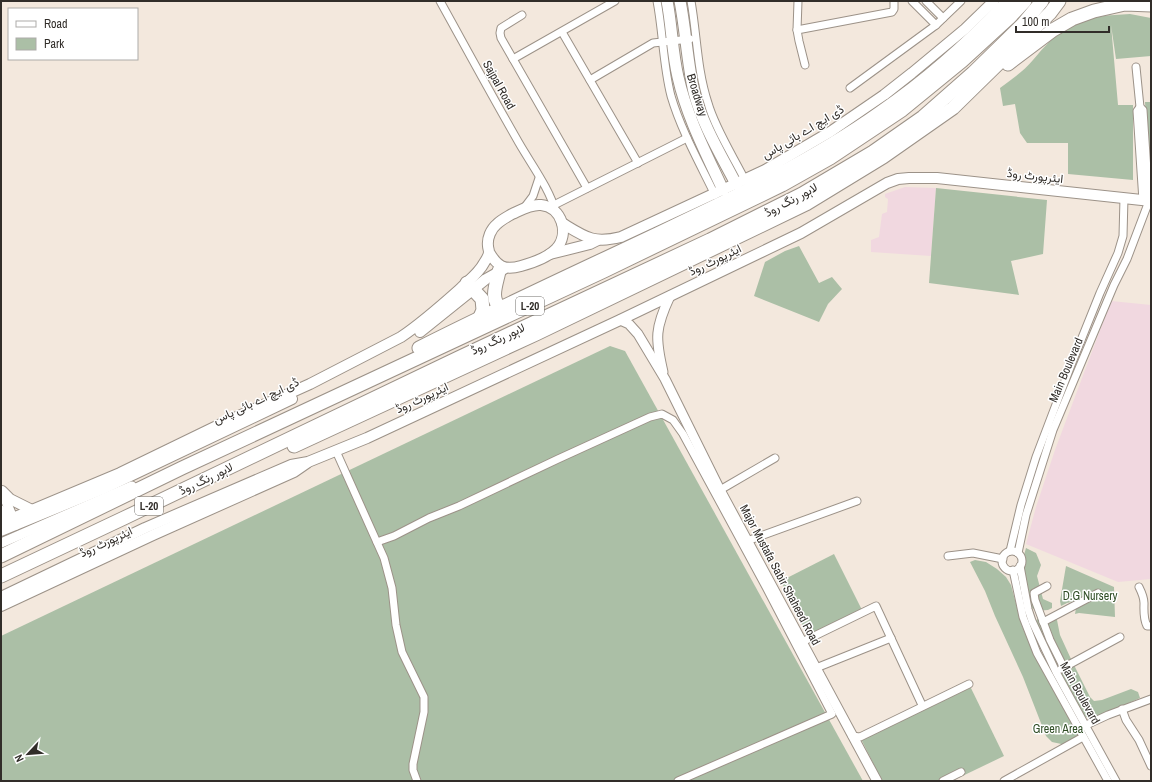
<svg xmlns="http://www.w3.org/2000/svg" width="1152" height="782" viewBox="0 0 1152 782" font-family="'Archivo Narrow',Vazirmatn,sans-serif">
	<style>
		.commercial { fill: #f1d8e0 }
		.green { fill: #abbfa6 }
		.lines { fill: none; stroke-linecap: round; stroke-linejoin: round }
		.minor-casing { stroke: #9c9288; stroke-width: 9 }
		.tertiary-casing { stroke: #9c9288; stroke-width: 11 }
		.secondary-casing { stroke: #9c9288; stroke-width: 12 }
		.primary-casing { stroke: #9c9288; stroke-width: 13 }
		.motorway-casing { stroke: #9c9288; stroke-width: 15 }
		.minor { stroke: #fff; stroke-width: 7 }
		.tertiary { stroke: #fff; stroke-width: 9 }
		.secondary { stroke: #fff; stroke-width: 10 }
		.primary { stroke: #fff; stroke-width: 11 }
		.motorway { stroke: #fff; stroke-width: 13 }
		.labels { text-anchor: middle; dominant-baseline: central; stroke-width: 3; stroke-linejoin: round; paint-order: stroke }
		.shield { fill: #fff; stroke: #6f6c69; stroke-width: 1 }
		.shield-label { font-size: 11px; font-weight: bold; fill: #312d29 }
		.street-label { font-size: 12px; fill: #312d29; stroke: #fff }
		.park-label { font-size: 12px; fill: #2f4d25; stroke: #fff }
	</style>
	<rect width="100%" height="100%" fill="#f3e8dd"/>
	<g class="commercial">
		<path d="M 905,187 L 936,188 L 931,256 L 871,252 L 871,240 L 879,237 L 882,214 L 887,212 L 888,199 L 885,197 L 885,194 Z"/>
		<path d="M 1111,301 L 1151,305 L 1151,579 L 1118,582 L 1026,544 L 1036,507 L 1055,450 Z"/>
	</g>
	<g class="green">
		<path d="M 1130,14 L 1151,18 L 1151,56 L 1116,59 L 1111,25 L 1118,105 L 1133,105 L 1133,180 L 1068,174 L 1068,143 L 1027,143 L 1020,133 L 1015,104 L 1003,106 L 1000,88 C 1012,79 1024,71 1033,60 C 1044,47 1055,34 1070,26 C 1088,16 1110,15 1130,14 Z"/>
		<path d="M 1145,102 L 1151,102 L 1151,176 L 1150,176 Z"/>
		<path d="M 936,188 L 1047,200 L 1043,254 L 1011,261 L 1019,295 L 929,283 Z"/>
		<path d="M 799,246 L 819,283 L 832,277 L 842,289 L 828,304 L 819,322 L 754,296 L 765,262 L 785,251 Z"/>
		<path d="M 610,346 L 625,351 L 863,781 L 1,781 L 1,636 Z"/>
		<path d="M 1026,548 L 1036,553 L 1041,565 L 1037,576 L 1043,599 L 1052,603 L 1052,608 L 1048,610 L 1036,611 L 1031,607 L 1029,603 L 1024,570 L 1026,563 L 1024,555 Z"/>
		<path d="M 834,554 L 863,612 L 809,639 L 781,581 Z"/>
		<path d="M 975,560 L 986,562 L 997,569 L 1006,577 L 1011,585 L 1022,626 L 1033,652 L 1077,733 L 1077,736 L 1076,739 L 1066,745 L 1052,742 L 1046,736 L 1023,677 L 995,616 L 985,591 L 970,562 Z"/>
		<path d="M 1066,566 L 1114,587 L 1115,617 L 1079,613 L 1075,614 L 1076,608 L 1071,602 L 1067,603 L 1061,606 L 1060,601 Z"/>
		<path d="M 1048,617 L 1053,617 L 1057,620 L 1060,635 L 1071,659 L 1090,697 L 1094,701 L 1102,700 L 1131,689 L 1138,692 L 1140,698 L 1095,718 C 1090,719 1086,718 1082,714 L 1055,663 L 1036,623 L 1037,619 Z"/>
		<path d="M 969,684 L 1004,756 L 952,781 L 882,781 L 860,737 Z"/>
	</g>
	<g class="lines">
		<defs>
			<g id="minor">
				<path d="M 440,1 C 466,48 492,96 519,143 C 531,164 550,189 556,213"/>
				<path d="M 657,1 C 663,32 663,65 671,96 C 681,130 699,162 715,195"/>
				<path d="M 691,1 C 697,35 697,70 708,103 C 715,128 733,156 745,180"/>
				<path d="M 798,1 L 797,30 L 799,41 L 805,65"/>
				<path d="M 912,1 L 936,25"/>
				<path d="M 926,1 L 943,18"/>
				<path d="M 522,15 L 501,28 L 500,33 L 501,38 L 587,188"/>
				<path d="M 797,30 L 892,12 L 894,9 L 894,1"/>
				<path d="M 562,32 L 638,163"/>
				<path d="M 513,59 L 615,1"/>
				<path d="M 590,80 L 653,43 L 690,39"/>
				<path d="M 850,88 L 936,25 L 961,1"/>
				<path d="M 1140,107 L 1137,111 L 1143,201"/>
				<path d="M 554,205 L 687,138"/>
				<path d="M 524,208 L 533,196 L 539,178"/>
				<path d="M 336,451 L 384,558 L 392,588 L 396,625 L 402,652 L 424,697 L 424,712 L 413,764 L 413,770 L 417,781"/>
				<path d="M 720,490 L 775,458"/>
				<path d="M 747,541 L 857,501"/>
				<path d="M 377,542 L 394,536 L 429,518 L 459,506 L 558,459 L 650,417 L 662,414 L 673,420 L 683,434 L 766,587 L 832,714 L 678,781"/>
				<path d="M 1010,551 L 1021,505 L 1036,457 L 1071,365 L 1100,293 L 1118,253 L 1123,236 L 1124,198"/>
				<circle cx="1012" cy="561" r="10"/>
				<path d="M 1018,553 L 1026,515 L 1053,430 L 1114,285 L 1127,259 L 1149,201 L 1143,110 L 1140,107 L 1136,67"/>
				<path d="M 948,556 L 973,553 L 1003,559"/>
				<path d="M 1020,566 L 1028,609 L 1032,621 L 1056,672 L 1116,781"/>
				<path d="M 1013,570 L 1023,617 L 1037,653 L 1108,781"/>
				<path d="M 1047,586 L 1034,593 L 1035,600 L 1050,640 L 1064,668"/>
				<path d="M 1139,587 C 1141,591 1144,598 1144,603 C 1144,610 1143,618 1147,626 L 1151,626"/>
				<path d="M 1043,622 L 1098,593"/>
				<path d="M 802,642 L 876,606 L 922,705"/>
				<path d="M 816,668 L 891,638"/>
				<path d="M 1061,669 L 1120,637"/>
				<path d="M 1122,709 L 1126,720 L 1139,740 L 1151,766"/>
				<path d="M 1082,727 L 1108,715 L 1151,699"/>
				<path d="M 852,736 L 860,737 L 969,684"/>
				<path d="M 943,781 L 961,772"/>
				<path d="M 1004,781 L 1083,737"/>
			</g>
			<g id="tertiary">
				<path d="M 620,320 L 629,324 L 638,334 L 665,379 L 720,490 L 877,781"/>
				<path d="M 663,372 C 655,338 655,328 670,296"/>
				<path d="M 2,492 L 16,525"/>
				<path d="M 1,510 L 8,527"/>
				<path d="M 1,543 L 132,486"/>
			</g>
			<g id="secondary">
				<path d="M 562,223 C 585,237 593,244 621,237 L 765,170 L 830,132 L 884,95 L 912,73 L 965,29 L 994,1"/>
				<path d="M 550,254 L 590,244 L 598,240"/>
				<path d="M 420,332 L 486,279 L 504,269"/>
				<path d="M 2,491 L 10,499 L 32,510"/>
				<path d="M 1,523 L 120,473 L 221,424 L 310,384 L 401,337 C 422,323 441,306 460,289 C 468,281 479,273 484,263 C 486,260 489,255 489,252 C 489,250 488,248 488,246 C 487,238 491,229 497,224 C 501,220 507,217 512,214 C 521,210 531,204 541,205 C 562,207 570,234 556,249 C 547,258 532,263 521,266 C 504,271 497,266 489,252"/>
				<path d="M 1,531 L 103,489 L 292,399"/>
				<path d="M 1,597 L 145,528 L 291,465 L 308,462 L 367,438 L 620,320 L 801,233 L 887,183 L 898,179 L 909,178 L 937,178 L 1151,201"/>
				<path d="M 1,606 L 153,535 L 294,472 L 307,463"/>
			</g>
			<g id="primary">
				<path d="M 667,1 C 672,26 672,52 678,77 C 687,117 706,153 723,190"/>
				<path d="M 680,1 C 686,31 687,62 694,92 C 702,124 721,155 736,184"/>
			</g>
			<g id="motorway">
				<path d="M 1008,64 L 1053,30 L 1072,19 L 1094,11 L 1125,4 L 1151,5"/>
				<path d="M 499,271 C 497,283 489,299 501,308"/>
				<path d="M 467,283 L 482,299 L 483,310 L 480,317"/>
				<path d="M 419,348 C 498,308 579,271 659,233 C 735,197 812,161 881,112 C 926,81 971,41 1009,1"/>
				<path d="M 294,446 L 536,334 L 806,204 L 883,157 L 953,108 L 1050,13 L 1059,1"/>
				<path d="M 1,556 L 182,468 L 604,271 L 782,185 L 830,158 L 902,110 L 962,61 L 1009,18 L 1025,1"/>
				<path d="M 1,576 L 124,518 L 458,358 L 710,240 L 802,194 L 873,152 L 923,117 L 973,73 L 1023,24 L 1042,1"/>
			</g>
		</defs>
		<use href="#minor" class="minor-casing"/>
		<use href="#tertiary" class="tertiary-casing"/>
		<use href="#secondary" class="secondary-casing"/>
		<use href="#primary" class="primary-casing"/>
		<use href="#motorway" class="motorway-casing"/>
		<use href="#minor" class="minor"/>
		<use href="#tertiary" class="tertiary"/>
		<use href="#secondary" class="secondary"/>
		<use href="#primary" class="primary"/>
		<use href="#motorway" class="motorway"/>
	</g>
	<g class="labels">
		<g class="shield">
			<rect x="516" y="297" width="28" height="18" rx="3"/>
			<rect x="135" y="497" width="28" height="18" rx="3"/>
		</g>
		<g class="shield-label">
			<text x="530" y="306">L-20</text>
			<text x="149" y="506">L-20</text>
		</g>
		<g class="street-label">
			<text transform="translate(499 85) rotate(61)">Sajpal Road</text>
			<text transform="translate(697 95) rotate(73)">Broadway</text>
			<text transform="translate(803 132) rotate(-31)">ڈی ایچ اے بائی پاس</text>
			<text transform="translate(1035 176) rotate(6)">ایئرپورٹ روڈ</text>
			<text transform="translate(791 200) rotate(-28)">لاہور رنگ روڈ</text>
			<text transform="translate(715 260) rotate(-26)">ایئرپورٹ روڈ</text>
			<text transform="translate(498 339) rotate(-25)">لاہور رنگ روڈ</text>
			<text transform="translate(1066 370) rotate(-67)">Main Boulevard</text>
			<text transform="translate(422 398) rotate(-25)">ایئرپورٹ روڈ</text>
			<text transform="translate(256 401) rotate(-25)">ڈی ایچ اے بائی پاس</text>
			<text transform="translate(206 479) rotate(-26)">لاہور رنگ روڈ</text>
			<text transform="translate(106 542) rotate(-25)">ایئرپورٹ روڈ</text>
			<text transform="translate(780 575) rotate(62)">Major Mustafa Sabir Shaheed Road</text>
			<text transform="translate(1080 693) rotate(61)">Main Boulevard</text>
		</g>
		<g class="park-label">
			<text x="1090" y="596">D.G Nursery</text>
			<text x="1058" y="729">Green Area</text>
		</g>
	</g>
	<rect width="1152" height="782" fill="none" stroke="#312d29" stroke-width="4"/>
	<rect x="8" y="8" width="130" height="52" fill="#ffffff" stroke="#adaba9"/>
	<rect x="16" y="21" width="20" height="6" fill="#ffffff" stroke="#adaba9"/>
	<text x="44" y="28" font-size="12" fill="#312d29">Road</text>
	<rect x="16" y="38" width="20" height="12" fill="#abbfa6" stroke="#adaba9"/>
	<text x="44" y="48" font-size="12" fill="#312d29">Park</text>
	<g transform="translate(28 754) rotate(244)" stroke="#ffffff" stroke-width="3" paint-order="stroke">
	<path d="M0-3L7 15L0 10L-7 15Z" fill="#312d29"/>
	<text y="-6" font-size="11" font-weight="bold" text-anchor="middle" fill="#312d29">N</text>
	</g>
	<path d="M1016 26v6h93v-6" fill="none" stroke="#312d29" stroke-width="2"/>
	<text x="1022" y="26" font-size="12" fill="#312d29" stroke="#ffffff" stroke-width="3" paint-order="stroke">100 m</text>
</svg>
